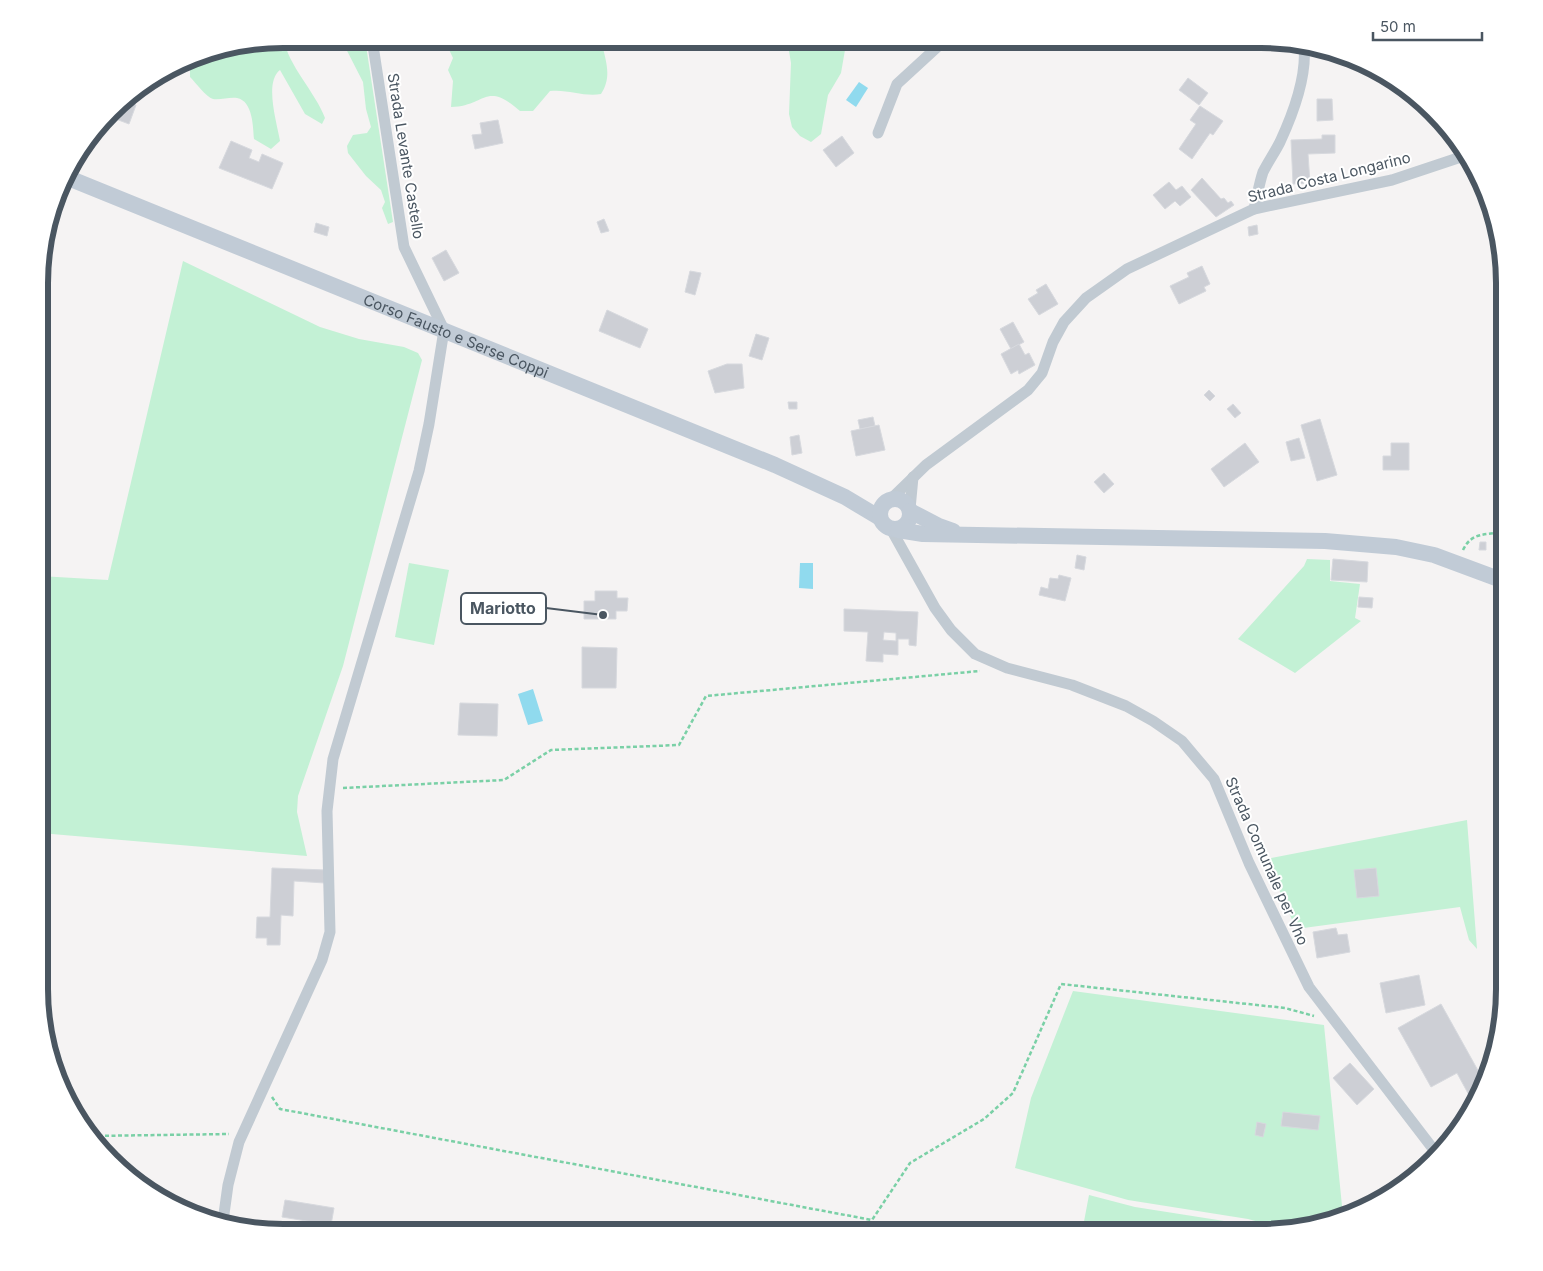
<svg xmlns="http://www.w3.org/2000/svg" width="1543" height="1271" viewBox="0 0 1543 1271" font-family="Inter,sans-serif">
	<style>
		.green { fill: #c3f1d5 }
		.water { fill: #90daee }
		.building { fill: #cdcfd5; stroke: #d7d9de; fill-rule: evenodd }
		.lines { fill: none; stroke-linecap: round; stroke-linejoin: round }
		.path { stroke: #7ad0a6; stroke-width: 2.5; stroke-dasharray: 4 2.5; stroke-linecap: butt }
		.street { stroke: #c1cad2; stroke-width: 11 }
		.secondary { stroke: #c1cbd6; stroke-width: 16 }
		.labels { text-anchor: middle; dominant-baseline: central; stroke-width: 4; stroke-linejoin: round; paint-order: stroke }
		.street-label { font-size: 15px; fill: #4a5661; stroke: #fff }
		.rim { fill: none; stroke: #4a5661; stroke-width: 6 }
		.leader { fill: none; stroke: #4a5661; stroke-width: 2 }
		.callout-dot { fill: #4a5661; stroke: #fff; stroke-width: 2 }
		.callout { fill: #fff; stroke: #4a5661; stroke-width: 2 }
		.callout-label { font-size: 16px; text-anchor: middle; font-weight: bold; fill: #4a5661 }
	</style>
	<rect width="100%" height="100%" fill="#f5f3f3"/>
	<g class="green">
		<path d="M 284,39 C 287,64 316,93 325,118 L 322,124 L 305,114 L 280,70 C 264,82 277,123 280,141 L 271,149 L 254,139 C 253,127 253,101 237,98 C 229,97 221,100 213,99 C 206,97 196,83 190,77 L 190,60 L 204,52 Z"/>
		<path d="M 341,39 L 365,39 L 393,222 L 388,224 L 382,208 L 385,202 L 381,190 L 366,176 L 348,153 L 347,146 L 353,135 L 367,133 L 371,127 L 366,109 L 363,82 Z"/>
		<path d="M 444,39 L 601,39 C 605,60 613,75 601,94 C 584,97 568,89 550,91 L 533,111 L 520,111 C 485,80 485,107 451,107 L 453,81 L 448,70 L 453,58 Z"/>
		<path d="M 787,39 L 836,39 L 845,50 L 841,73 L 828,95 L 821,134 L 811,142 L 800,136 L 792,127 L 789,114 L 791,63 Z"/>
		<path d="M 183,261 L 320,327 L 359,339 L 404,347 L 418,353 L 422,360 L 343,666 L 298,796 L 297,812 L 307,856 L 40,833 L 40,576 L 108,580 Z"/>
		<path d="M 1307,559 L 1330,560 L 1330,581 L 1360,584 L 1355,618 L 1361,621 L 1295,673 L 1238,639 L 1304,566 Z"/>
		<path d="M 409,563 L 449,570 L 434,645 L 395,637 Z"/>
		<path d="M 1467,820 L 1477,949 L 1469,940 L 1460,907 L 1296,929 L 1266,859 Z"/>
		<path d="M 1073,991 L 1324,1025 L 1343,1216 L 1281,1228 L 1248,1219 L 1128,1200 L 1015,1168 L 1031,1098 Z"/>
		<path d="M 1089,1195 L 1135,1207 L 1276,1229 L 1260,1232 L 1082,1232 Z"/>
	</g>
	<g class="water">
		<path d="M 859,82 L 868,88 L 856,107 L 846,100 Z"/>
		<path d="M 800,563 L 813,563 L 813,589 L 799,588 Z"/>
		<path d="M 533,689 L 543,721 L 528,725 L 518,694 Z"/>
	</g>
	<g class="building">
		<path d="M 397,39 L 425,39 L 399,45 Z"/>
		<path d="M 1188,78 L 1208,93 L 1199,105 L 1179,90 Z"/>
		<path d="M 1317,99 L 1332,99 L 1333,120 L 1317,121 Z"/>
		<path d="M 121,100 L 136,105 L 129,124 L 108,116 Z"/>
		<path d="M 1200,106 L 1223,121 L 1213,135 L 1210,133 L 1192,159 L 1179,149 L 1196,124 L 1190,120 Z"/>
		<path d="M 498,120 L 503,143 L 475,149 L 472,135 L 482,134 L 480,123 Z"/>
		<path d="M 1322,135 L 1335,135 L 1335,153 L 1308,154 L 1310,183 L 1293,184 L 1291,140 L 1322,139 Z"/>
		<path d="M 842,136 L 854,153 L 836,167 L 823,150 Z"/>
		<path d="M 231,141 L 252,150 L 249,158 L 259,162 L 262,154 L 283,163 L 272,189 L 219,168 Z"/>
		<path d="M 1202,178 L 1221,199 L 1224,198 L 1228,203 L 1231,201 L 1234,205 L 1216,217 L 1191,190 Z"/>
		<path d="M 1169,182 L 1176,190 L 1182,186 L 1191,197 L 1180,206 L 1175,201 L 1165,209 L 1153,195 Z"/>
		<path d="M 604,219 L 609,231 L 601,233 L 597,222 Z"/>
		<path d="M 316,223 L 329,227 L 327,236 L 314,232 Z"/>
		<path d="M 1257,225 L 1258,234 L 1249,236 L 1248,227 Z"/>
		<path d="M 446,250 L 459,273 L 444,281 L 432,258 Z"/>
		<path d="M 1202,266 L 1210,284 L 1204,287 L 1206,291 L 1179,304 L 1170,286 L 1189,277 L 1187,273 Z"/>
		<path d="M 690,271 L 701,273 L 695,295 L 685,292 Z"/>
		<path d="M 1046,284 L 1058,304 L 1039,315 L 1028,299 L 1038,293 L 1036,290 Z"/>
		<path d="M 607,310 L 648,329 L 640,348 L 599,331 Z"/>
		<path d="M 1013,322 L 1024,342 L 1011,349 L 1000,329 Z"/>
		<path d="M 756,334 L 769,338 L 762,360 L 749,356 Z"/>
		<path d="M 1019,344 L 1025,355 L 1029,353 L 1035,365 L 1019,374 L 1018,370 L 1011,374 L 1001,354 Z"/>
		<path d="M 727,364 L 742,364 L 744,388 L 715,393 L 708,371 Z"/>
		<path d="M 1209,390 L 1215,396 L 1210,401 L 1204,395 Z"/>
		<path d="M 788,402 L 797,402 L 797,409 L 789,409 Z"/>
		<path d="M 1233,404 L 1241,413 L 1235,418 L 1227,409 Z"/>
		<path d="M 873,417 L 875,426 L 860,429 L 858,420 Z"/>
		<path d="M 1320,419 L 1337,475 L 1317,481 L 1301,425 Z"/>
		<path d="M 879,425 L 885,450 L 856,456 L 851,431 Z"/>
		<path d="M 799,435 L 802,453 L 792,455 L 790,437 Z"/>
		<path d="M 1299,438 L 1305,458 L 1291,461 L 1286,442 Z"/>
		<path d="M 1245,443 L 1259,462 L 1224,487 L 1211,469 Z"/>
		<path d="M 1391,443 L 1409,443 L 1409,470 L 1383,470 L 1383,456 L 1391,456 Z"/>
		<path d="M 1104,473 L 1114,484 L 1104,493 L 1094,482 Z"/>
		<path d="M 1480,542 L 1486,542 L 1486,550 L 1479,550 Z"/>
		<path d="M 1077,555 L 1086,557 L 1084,570 L 1075,568 Z"/>
		<path d="M 1333,559 L 1368,562 L 1367,582 L 1331,580 Z"/>
		<path d="M 1059,575 L 1071,578 L 1065,601 L 1039,595 L 1041,587 L 1048,589 L 1050,578 L 1058,579 Z"/>
		<path d="M 595,591 L 617,591 L 617,598 L 628,598 L 627,611 L 616,611 L 616,619 L 584,619 L 584,601 L 595,601 Z"/>
		<path d="M 1359,597 L 1373,598 L 1372,608 L 1358,607 Z"/>
		<path d="M 844,609 L 918,612 L 916,646 L 909,645 L 909,639 L 898,639 L 898,655 L 883,654 L 883,662 L 866,661 L 868,632 L 844,631 ZM 884,632 L 896,633 L 896,641 L 883,640 Z"/>
		<path d="M 582,647 L 617,648 L 616,688 L 582,688 Z"/>
		<path d="M 460,703 L 498,704 L 497,736 L 458,735 Z"/>
		<path d="M 272,868 L 326,870 L 325,883 L 294,881 L 293,916 L 281,915 L 280,945 L 267,945 L 267,938 L 256,938 L 257,917 L 270,917 Z"/>
		<path d="M 1376,868 L 1379,896 L 1357,898 L 1354,870 Z"/>
		<path d="M 1336,928 L 1338,935 L 1347,934 L 1350,952 L 1317,958 L 1313,932 Z"/>
		<path d="M 1419,975 L 1425,1005 L 1386,1013 L 1380,983 Z"/>
		<path d="M 1441,1004 L 1485,1083 L 1478,1093 L 1470,1097 L 1457,1073 L 1431,1087 L 1398,1028 Z"/>
		<path d="M 1350,1063 L 1374,1089 L 1357,1105 L 1333,1078 Z"/>
		<path d="M 1283,1112 L 1320,1116 L 1318,1130 L 1281,1126 Z"/>
		<path d="M 1257,1122 L 1266,1124 L 1263,1137 L 1255,1135 Z"/>
		<path d="M 285,1200 L 334,1208 L 331,1225 L 282,1217 Z"/>
	</g>
	<g class="lines">
		<g class="path">
			<path d="M 1463,550 C 1472,531 1486,536 1504,531"/>
			<path d="M 343,788 L 504,780 L 551,750 L 679,745 L 706,696 L 980,671"/>
			<path d="M 272,1097 L 280,1109 L 872,1220 L 910,1163 L 984,1119 L 1013,1093 L 1061,984 L 1285,1008 L 1314,1016"/>
			<path d="M 92,1136 L 229,1134"/>
		</g>
		<g class="street">
			<path d="M 878,133 L 897,84 L 946,39"/>
			<path d="M 1254,209 C 1257,197 1259,184 1263,172 C 1268,162 1275,152 1280,142 C 1293,114 1307,77 1304,46"/>
			<path d="M 891,499 L 926,465 L 1028,390 L 1042,373 L 1053,342 L 1064,322 L 1086,298 L 1127,269 L 1254,209 L 1392,180 L 1464,156"/>
			<path d="M 910,509 L 913,477"/>
			<path d="M 891,529 L 935,608 L 951,630 L 975,654 L 1007,668 L 1072,685 L 1126,706 L 1153,721 L 1182,741 L 1214,779 L 1249,863 L 1309,987 L 1437,1154"/>
			<path d="M 223,1221 L 228,1185 L 239,1142 L 322,960 L 330,932 L 327,811 L 333,759 L 419,471 L 429,424 L 444,330 L 404,247 L 372,39"/>
		</g>
		<g class="secondary">
			<path id="s1" d="M 66,177 L 775,465 L 845,497 L 880,518"/>
			<circle cx="895" cy="514" r="15"/>
			<path d="M 910,511 L 939,526 L 953,531"/>
			<path d="M 898,530 L 923,534 L 1325,541 L 1396,547 L 1434,555 L 1504,581"/>
		</g>
	</g>
	<g class="labels">
		<g class="street-label">
			<text transform="translate(406 156) rotate(81)">Strada Levante Castello</text>
			<text transform="translate(1329 177) rotate(-14)">Strada Costa Longarino</text>
			<text stroke="none"><textPath href="#s1" startOffset="421">Corso Fausto e Serse Coppi</textPath></text>
			<text transform="translate(1267 861) rotate(66)">Strada Comunale per Vho</text>
		</g>
	</g>
	<path d="M0 0H1543V1271H0ZM283 48H1261A235 235 0 0 1 1496 283V989A235 235 0 0 1 1261 1224H283A235 235 0 0 1 48 989V283A235 235 0 0 1 283 48Z" fill="#fff" fill-rule="evenodd"/>
	<path class="rim" d="M283 48H1261A235 235 0 0 1 1496 283V989A235 235 0 0 1 1261 1224H283A235 235 0 0 1 48 989V283A235 235 0 0 1 283 48Z"/>
	<path class="leader" d="M603 615L546 608"/>
	<circle class="callout-dot" cx="603" cy="615" r="5"/>
	<rect class="callout" x="461" y="593" width="85" height="31" rx="5"/>
	<g class="callout-label">
		<text x="503" y="614">Mariotto</text>
	</g>
	<path d="M1373 32v8h109v-8" fill="none" stroke="#4a5661" stroke-width="2.5"/>
	<text x="1380" y="32" font-size="15" fill="#4a5661" stroke="#ffffff" stroke-width="4" paint-order="stroke">50 m</text>
</svg>
